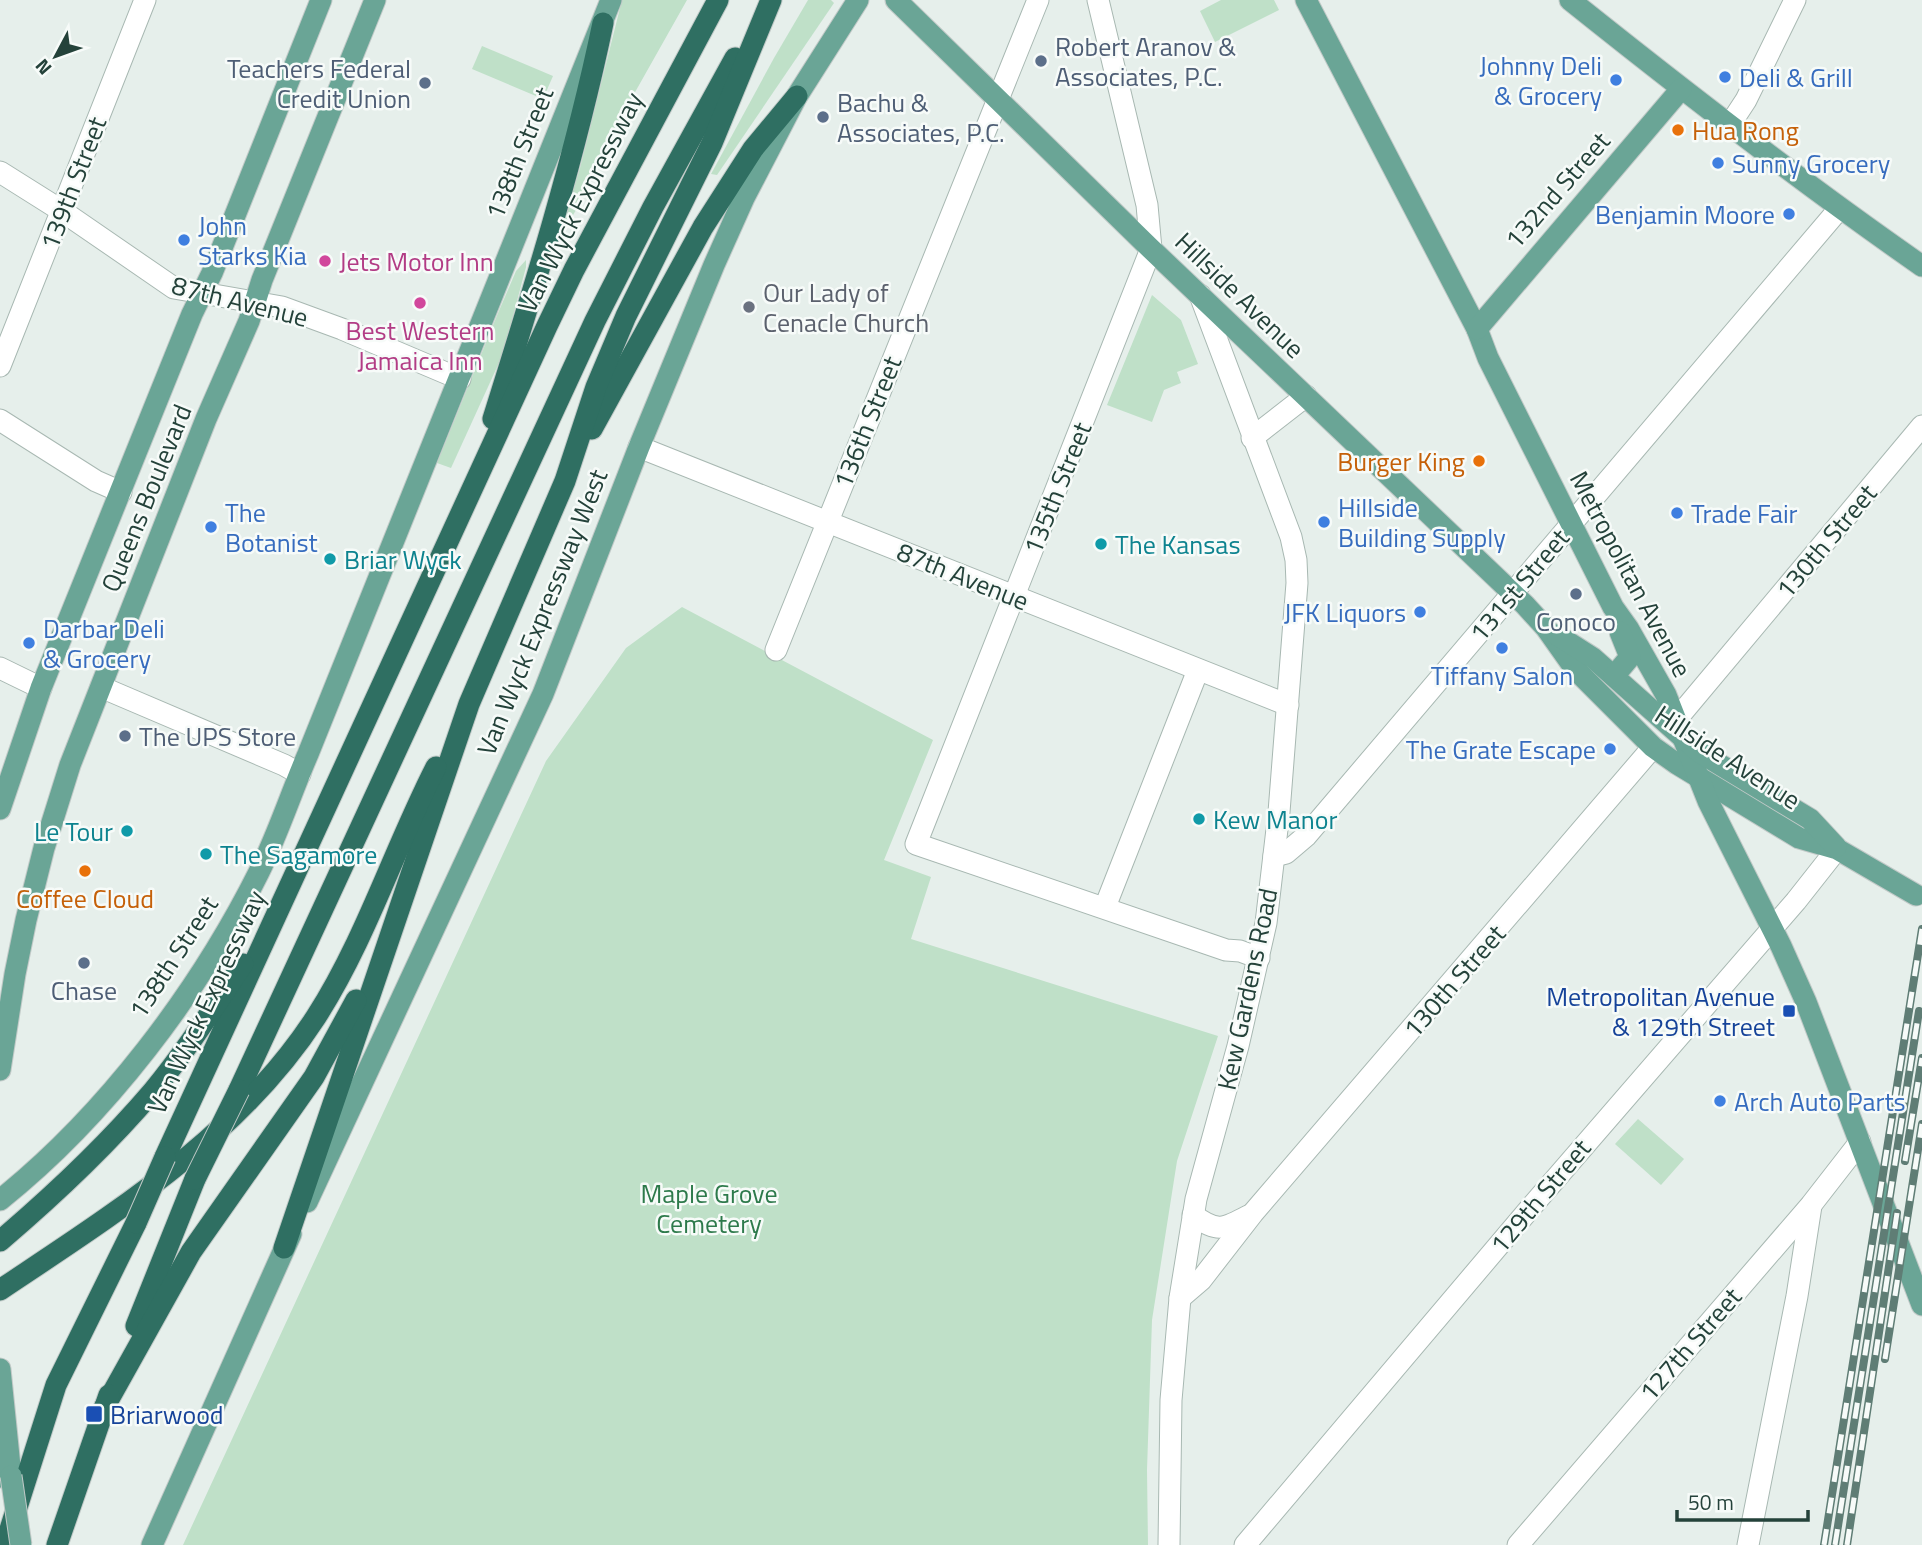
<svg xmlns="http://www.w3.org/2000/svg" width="1922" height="1545" viewBox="0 0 1922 1545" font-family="'Titillium Web',sans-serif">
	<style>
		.green { fill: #bfe0c8 }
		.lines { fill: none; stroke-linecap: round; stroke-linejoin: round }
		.minor-casing { stroke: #a8b8b2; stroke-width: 23 }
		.major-casing { stroke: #c2cac8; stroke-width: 23 }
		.highway-casing { stroke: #c2cac8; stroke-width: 23 }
		.minor { stroke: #fff; stroke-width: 21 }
		.major { stroke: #6aa596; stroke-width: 21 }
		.highway { stroke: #2f6f62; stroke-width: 21 }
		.rail-casing { stroke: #5f7d75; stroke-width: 8 }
		.rail { stroke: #f7fbf9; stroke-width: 5; stroke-dasharray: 16; stroke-linecap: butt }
		.major-bridge-casing { stroke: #c2cac8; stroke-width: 23; stroke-linecap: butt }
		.highway-bridge-casing { stroke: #c2cac8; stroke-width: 23; stroke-linecap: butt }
		.major-bridge { stroke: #6aa596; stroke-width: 21 }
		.highway-bridge { stroke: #2f6f62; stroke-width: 21 }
		.service-dot { fill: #5c6f8a; stroke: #f7fbf9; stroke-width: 2.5 }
		.shop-dot { fill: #3f7fe0; stroke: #f7fbf9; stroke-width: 2.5 }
		.food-dot { fill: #e8710a; stroke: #f7fbf9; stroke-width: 2.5 }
		.hotel-dot { fill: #d1479c; stroke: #f7fbf9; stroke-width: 2.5 }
		.worship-dot { fill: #6b7280; stroke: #f7fbf9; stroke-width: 2.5 }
		.culture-dot { fill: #0f9aa8; stroke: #f7fbf9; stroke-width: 2.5 }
		.transit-dot { fill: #1a4fb4; stroke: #f7fbf9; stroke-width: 2.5 }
		.labels { text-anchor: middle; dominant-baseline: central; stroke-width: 5; stroke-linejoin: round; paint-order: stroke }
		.service-label { font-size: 26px; fill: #4e5e75; stroke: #f7fbf9; text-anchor: start }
		.shop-label { font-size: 26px; fill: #366cbe; stroke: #f7fbf9; text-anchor: start }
		.food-label { font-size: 26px; fill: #c56008; stroke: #f7fbf9; text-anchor: start }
		.street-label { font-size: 26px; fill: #24423a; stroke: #f7fbf9 }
		.hotel-label { font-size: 26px; fill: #b23c85; stroke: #f7fbf9; text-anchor: start }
		.worship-label { font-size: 26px; fill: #5b616d; stroke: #f7fbf9; text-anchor: start }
		.culture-label { font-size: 26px; fill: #0d838f; stroke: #f7fbf9; text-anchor: start }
		.transit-label { font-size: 26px; fill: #164399; stroke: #f7fbf9; text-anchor: end }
		.park-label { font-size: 26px; fill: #2d7a4b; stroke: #f7fbf9 }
	</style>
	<rect width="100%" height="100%" fill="#e6efeb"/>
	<g class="green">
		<path d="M 622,0 L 687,0 L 612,133 L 579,205 L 557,242 L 580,168 Z"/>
		<path d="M 808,0 L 831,0 L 834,3 L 717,175 L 711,174 L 774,58 Z"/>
		<path d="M 1221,0 L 1274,0 L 1279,10 L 1215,42 L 1200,11 Z"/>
		<path d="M 482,46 L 553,76 L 543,99 L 472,69 Z"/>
		<path d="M 526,260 L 526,267 L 503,354 L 451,468 L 437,463 L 498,313 L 516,271 Z"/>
		<path d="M 1152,295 L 1181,320 L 1198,364 L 1177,372 L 1181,383 L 1164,390 L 1152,422 L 1107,405 Z"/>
		<path d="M 682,607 L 933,740 L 884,860 L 931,877 L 911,939 L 1218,1036 L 1177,1161 L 1152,1320 L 1147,1470 L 1148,1545 L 183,1545 L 546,761 L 626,648 Z"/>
		<path d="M 1638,1119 L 1684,1159 L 1661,1185 L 1615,1144 Z"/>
	</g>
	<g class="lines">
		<defs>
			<g id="minor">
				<path d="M 1098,0 L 1147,205 L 1151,249 L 916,844 L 1226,950 L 1240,951 L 1259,958"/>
				<path d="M 1729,126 L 1746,100 L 1795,0"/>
				<path d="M 0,172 L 62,211 L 174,288 L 282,307 L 342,329 L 460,379"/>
				<path d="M 0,366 L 145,0"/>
				<path d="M 0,420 L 96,481 L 121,492"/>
				<path d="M 1252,438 L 1306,396"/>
				<path d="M 639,447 L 1288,705"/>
				<path d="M 776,650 L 1038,0"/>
				<path d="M 0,668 L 41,688"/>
				<path d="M 101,687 L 284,765 L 300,774"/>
				<path d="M 1675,721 L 1922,426"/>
				<path d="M 1274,856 L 1286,853 L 1306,836 L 1839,209"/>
				<path d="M 1105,907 L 1198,670"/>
				<path d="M 1193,1215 C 1217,1233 1224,1229 1248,1216"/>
				<path d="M 1180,1298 L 1201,1280 L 1253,1213 L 1653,747"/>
				<path d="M 1169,1545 L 1171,1400 L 1180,1298 L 1196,1199 L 1238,1046 L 1266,923 L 1279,812 L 1297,583 L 1296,560 L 1291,537 L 1200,295"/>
				<path d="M 1245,1545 L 1532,1206 L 1796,901 L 1837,849"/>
				<path d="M 1518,1545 L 1811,1205 L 1860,1142"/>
				<path d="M 1748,1545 L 1797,1296 L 1811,1206"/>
			</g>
			<g id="major">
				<path d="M 896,0 L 1151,249 L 1525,605 L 1546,628 L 1575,669 L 1653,747 L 1677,764 L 1799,838 L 1837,849 L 1916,895"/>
				<path d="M 1306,0 L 1477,329 L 1488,358 L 1613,607 L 1628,628 L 1666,695 L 1708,801 L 1781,946 L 1806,1002 L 1922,1305"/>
				<path d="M 1570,0 C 1685,92 1801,182 1922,266"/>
				<path d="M 1477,329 L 1681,89"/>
				<path d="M 1557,635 L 1593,658 L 1699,752 L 1810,819 L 1836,847"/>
				<path d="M 1614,676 L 1630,657 L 1620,632"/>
				<path d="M 0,809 L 41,688 L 192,314 L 212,273 L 321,0"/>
				<path d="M 0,1070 L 15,974 L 26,920 L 44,848 L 70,765 L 206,419 L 249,321 L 262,280 L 375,0"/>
				<path d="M 0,1200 C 105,1116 199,992 259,872 C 278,834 291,793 308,754 L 611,0"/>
				<path d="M 307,1202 L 543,694 L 639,447 L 714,265 L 744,198 L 797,96 L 858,0"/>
				<path d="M 0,1369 L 11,1476 L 0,1477"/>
				<path d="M 152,1545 L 291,1234"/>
			</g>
			<g id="highway">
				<path d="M 493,419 C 534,288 575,157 603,23"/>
				<path d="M 592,429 L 703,227 L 753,149 L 797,96"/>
				<path d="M 239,1090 L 595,321 L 653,207 L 735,58"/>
				<path d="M 165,1157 L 547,326 L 574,270 L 718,0"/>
				<path d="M 0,1241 C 54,1195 107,1145 153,1091 C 186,1051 214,1007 243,964"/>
				<path d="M 284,1248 L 469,704 L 565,481 L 596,387 L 626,316 L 712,143 L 771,0"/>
				<path d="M 0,1290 C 115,1213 239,1136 316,1017 C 366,939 394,849 436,767"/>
				<path d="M 136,1326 L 195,1179"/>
				<path d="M 104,1408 L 191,1252 L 314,1077 L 356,1000"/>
				<path d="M 5,1545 L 56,1385 L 136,1223"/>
				<path d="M 57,1545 L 109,1395"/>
			</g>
		</defs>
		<use href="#minor" class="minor-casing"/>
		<use href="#major" class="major-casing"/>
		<use href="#highway" class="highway-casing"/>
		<use href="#minor" class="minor"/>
		<use href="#major" class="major"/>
		<use href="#highway" class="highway"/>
		<defs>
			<g id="rail">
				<path d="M 1905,1161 L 1922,1058"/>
				<path d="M 1885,1359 L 1922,1124"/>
				<path d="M 1824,1545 L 1922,929"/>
				<path d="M 1835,1545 L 1919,1011"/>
				<path d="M 1847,1545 L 1897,1213"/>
			</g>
		</defs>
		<use href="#rail" class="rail-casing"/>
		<use href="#rail" class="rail"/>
		<defs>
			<path id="major-bridge" d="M 11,1476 L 21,1545"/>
			<g id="highway-bridge">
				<path d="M 195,1179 L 239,1090"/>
				<path d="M 136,1223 L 165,1157"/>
			</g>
		</defs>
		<use href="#major-bridge" class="major-bridge-casing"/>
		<use href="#highway-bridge" class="highway-bridge-casing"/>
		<use href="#major-bridge" class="major-bridge"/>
		<use href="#highway-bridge" class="highway-bridge"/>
	</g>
	<g class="service-dot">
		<circle cx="1041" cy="61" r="7"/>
		<circle cx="425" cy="83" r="7"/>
		<circle cx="823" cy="117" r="7"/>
		<circle cx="1576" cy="594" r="7"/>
		<circle cx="125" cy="736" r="7"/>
		<circle cx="84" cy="963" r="7"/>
	</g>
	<g class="shop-dot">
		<circle cx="1725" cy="77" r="7"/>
		<circle cx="1616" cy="80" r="7"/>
		<circle cx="1718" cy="163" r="7"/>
		<circle cx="1789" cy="214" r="7"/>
		<circle cx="184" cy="240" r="7"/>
		<circle cx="1677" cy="513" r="7"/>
		<circle cx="1324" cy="522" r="7"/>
		<circle cx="211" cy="527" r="7"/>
		<circle cx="1420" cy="612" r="7"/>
		<circle cx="29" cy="643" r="7"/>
		<circle cx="1502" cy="648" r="7"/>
		<circle cx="1610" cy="749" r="7"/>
		<circle cx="1720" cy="1101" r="7"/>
	</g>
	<g class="food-dot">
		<circle cx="1678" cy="130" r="7"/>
		<circle cx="1479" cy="461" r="7"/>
		<circle cx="85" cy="871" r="7"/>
	</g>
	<g class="hotel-dot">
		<circle cx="325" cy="261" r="7"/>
		<circle cx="420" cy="303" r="7"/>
	</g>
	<circle class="worship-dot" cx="749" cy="307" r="7"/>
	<g class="culture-dot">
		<circle cx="1101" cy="544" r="7"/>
		<circle cx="330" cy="559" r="7"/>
		<circle cx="1199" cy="819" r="7"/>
		<circle cx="127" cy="831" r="7"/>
		<circle cx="206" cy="854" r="7"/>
	</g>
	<g class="transit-dot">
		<rect x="1782" y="1004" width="14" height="14" rx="3.5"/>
		<rect x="85" y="1405" width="18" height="18" rx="3.5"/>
	</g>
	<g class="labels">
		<g class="service-label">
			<text x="1055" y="46">Robert Aranov &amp;<tspan x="1055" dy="30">Associates, P.C.</tspan></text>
			<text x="411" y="68" text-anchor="end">Teachers Federal<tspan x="411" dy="30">Credit Union</tspan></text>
			<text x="837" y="102">Bachu &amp;<tspan x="837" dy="30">Associates, P.C.</tspan></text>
			<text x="1576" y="621" text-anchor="middle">Conoco</text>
			<text x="139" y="736">The UPS Store</text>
			<text x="84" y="990" text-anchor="middle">Chase</text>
		</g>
		<g class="shop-label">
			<text x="1602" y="65" text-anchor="end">Johnny Deli<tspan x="1602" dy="30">&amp; Grocery</tspan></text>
			<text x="1739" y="77">Deli &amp; Grill</text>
			<text x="1732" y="163">Sunny Grocery</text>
			<text x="1775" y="214" text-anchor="end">Benjamin Moore</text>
			<text x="198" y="225">John<tspan x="198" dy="30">Starks Kia</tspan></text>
			<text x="1338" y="507">Hillside<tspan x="1338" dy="30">Building Supply</tspan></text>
			<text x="225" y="512">The<tspan x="225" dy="30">Botanist</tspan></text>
			<text x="1691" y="513">Trade Fair</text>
			<text x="1406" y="612" text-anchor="end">JFK Liquors</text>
			<text x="43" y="628">Darbar Deli<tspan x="43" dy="30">&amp; Grocery</tspan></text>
			<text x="1502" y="675" text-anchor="middle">Tiffany Salon</text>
			<text x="1596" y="749" text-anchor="end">The Grate Escape</text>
			<text x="1734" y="1101">Arch Auto Parts</text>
		</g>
		<g class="food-label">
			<text x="1692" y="130">Hua Rong</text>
			<text x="1465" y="461" text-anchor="end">Burger King</text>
			<text x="85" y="898" text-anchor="middle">Coffee Cloud</text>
		</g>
		<g class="street-label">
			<text transform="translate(519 153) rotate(-68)">138th Street</text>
			<text transform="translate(73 183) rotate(-69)">139th Street</text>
			<text transform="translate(1557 190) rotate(-49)">132nd Street</text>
			<text transform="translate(580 202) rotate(-63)">Van Wyck Expressway</text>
			<text transform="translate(1240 295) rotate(44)">Hillside Avenue</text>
			<text transform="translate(240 301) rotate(14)">87th Avenue</text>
			<text transform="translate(867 422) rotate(-68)">136th Street</text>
			<text transform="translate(1057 488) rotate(-68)">135th Street</text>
			<text transform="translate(146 498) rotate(-68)">Queens Boulevard</text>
			<text transform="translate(1826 541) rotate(-50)">130th Street</text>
			<text transform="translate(1631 574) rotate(62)">Metropolitan Avenue</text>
			<text transform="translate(963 576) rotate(22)">87th Avenue</text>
			<text transform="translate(1519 585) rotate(-50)">131st Street</text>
			<text transform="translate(542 612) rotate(-68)">Van Wyck Expressway West</text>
			<text transform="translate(1728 757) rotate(33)">Hillside Avenue</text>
			<text transform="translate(173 957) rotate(-57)">138th Street</text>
			<text transform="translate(1454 981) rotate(-49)">130th Street</text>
			<text transform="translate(1247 989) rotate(-78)">Kew Gardens Road</text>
			<text transform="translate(206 1002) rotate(-65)">Van Wyck Expressway</text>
			<text transform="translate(1540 1196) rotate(-50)">129th Street</text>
			<text transform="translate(1690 1344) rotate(-49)">127th Street</text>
		</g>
		<g class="hotel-label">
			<text x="339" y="261">Jets Motor Inn</text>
			<text x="420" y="330" text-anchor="middle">Best Western<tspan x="420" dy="30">Jamaica Inn</tspan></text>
		</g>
		<g class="worship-label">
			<text x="763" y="292">Our Lady of<tspan x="763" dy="30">Cenacle Church</tspan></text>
		</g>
		<g class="culture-label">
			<text x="1115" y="544">The Kansas</text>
			<text x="344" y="559">Briar Wyck</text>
			<text x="1213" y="819">Kew Manor</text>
			<text x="113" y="831" text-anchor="end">Le Tour</text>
			<text x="220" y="854">The Sagamore</text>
		</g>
		<g class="transit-label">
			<text x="1775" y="996">Metropolitan Avenue<tspan x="1775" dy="30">&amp; 129th Street</tspan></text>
			<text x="110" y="1414" text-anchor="start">Briarwood</text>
		</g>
		<g class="park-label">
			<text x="709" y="1193">Maple Grove<tspan x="709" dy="30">Cemetery</tspan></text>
		</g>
	</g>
	<g transform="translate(56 56) rotate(229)" stroke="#f7fbf9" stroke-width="5" paint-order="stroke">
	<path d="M0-5L12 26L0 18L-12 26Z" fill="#24423a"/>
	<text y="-10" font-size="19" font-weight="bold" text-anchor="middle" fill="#24423a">N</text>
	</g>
	<path d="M1677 1510v10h131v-10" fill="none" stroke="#24423a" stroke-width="3.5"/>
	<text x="1688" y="1510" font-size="21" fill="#24423a" stroke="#f7fbf9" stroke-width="5" paint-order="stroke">50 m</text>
</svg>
